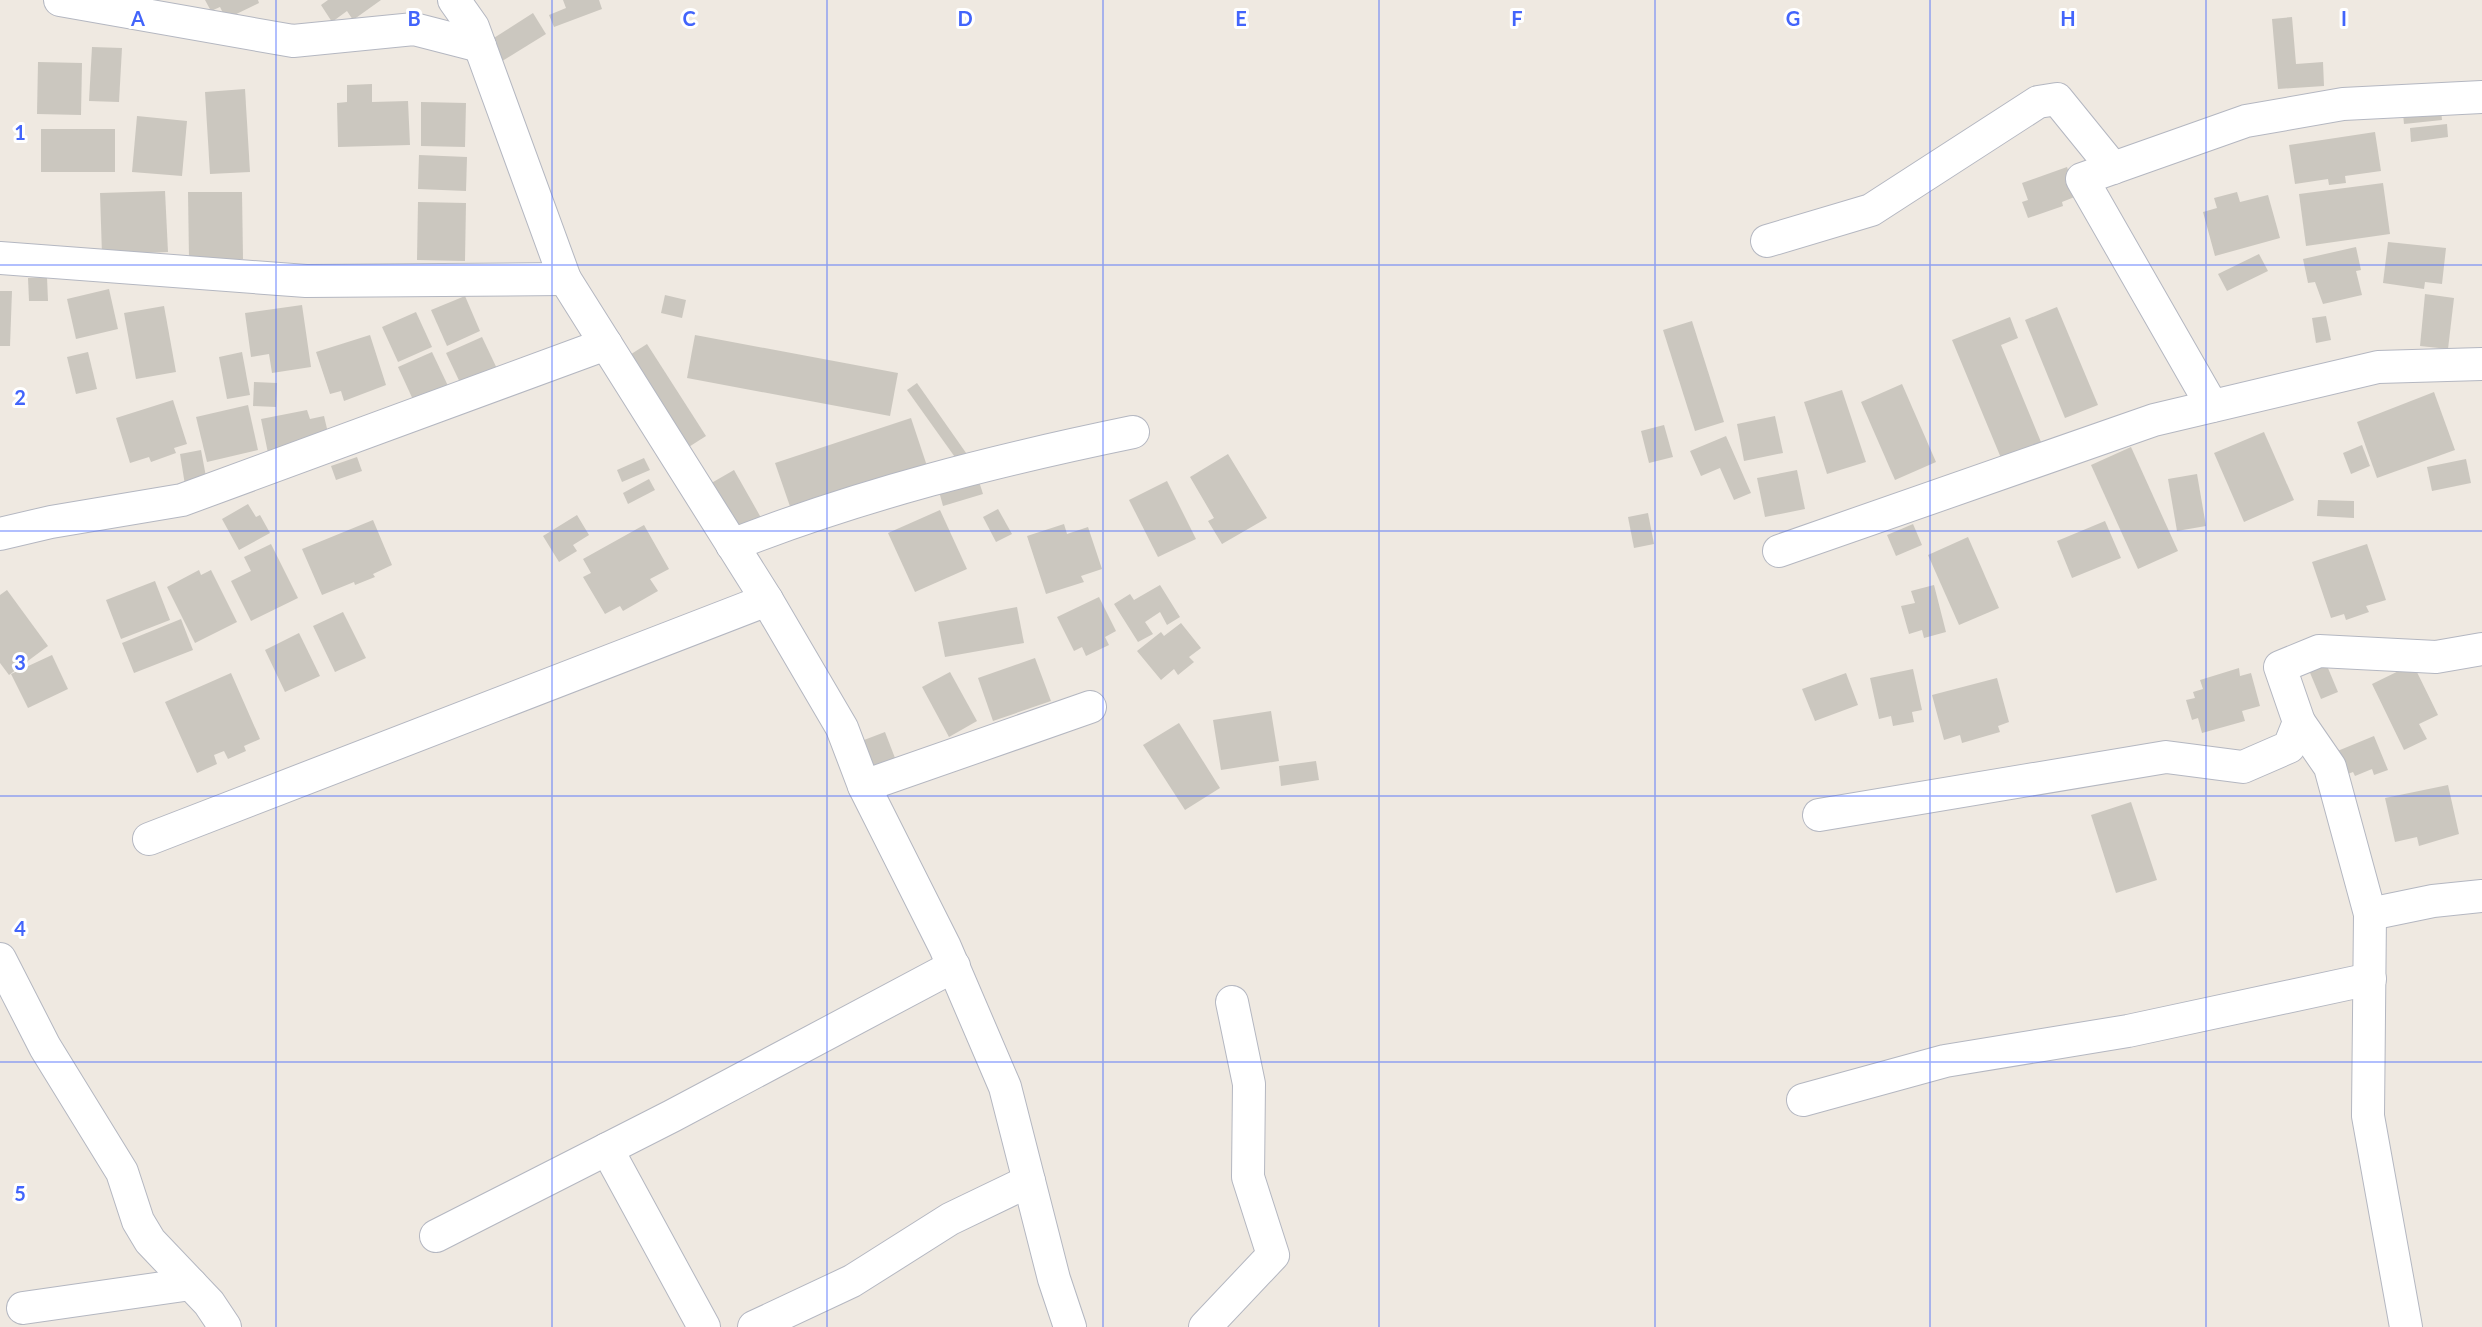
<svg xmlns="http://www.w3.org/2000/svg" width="2482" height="1327" viewBox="0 0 2482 1327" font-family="Lato,sans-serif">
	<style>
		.building { fill: #cbc7bf }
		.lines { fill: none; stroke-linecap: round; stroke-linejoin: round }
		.minor-casing { stroke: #b4b7c1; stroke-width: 34 }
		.minor { stroke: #fff; stroke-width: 32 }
		.grid { fill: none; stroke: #4264fb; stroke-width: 1.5; stroke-opacity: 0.55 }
		.grid-label { font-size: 20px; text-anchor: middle; font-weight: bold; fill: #4264fb; stroke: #fff; stroke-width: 6; stroke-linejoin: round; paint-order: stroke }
	</style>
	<rect width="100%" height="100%" fill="#efe9e1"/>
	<g class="building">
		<path d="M 205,0 L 258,0 L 259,3 L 226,19 L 220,7 L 211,11 Z"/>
		<path d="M 328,0 L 381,0 L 353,20 L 347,11 L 332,22 L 321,5 Z"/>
		<path d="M 563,0 L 599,0 L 602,9 L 554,27 L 549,15 L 566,8 Z"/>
		<path d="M 533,13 L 546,34 L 499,63 L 486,43 Z"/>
		<path d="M 2292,17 L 2296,64 L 2323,62 L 2324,86 L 2278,89 L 2272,19 Z"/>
		<path d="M 92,47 L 122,48 L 119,102 L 89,101 Z"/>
		<path d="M 38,62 L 82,63 L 81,115 L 37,114 Z"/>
		<path d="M 372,84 L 372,102 L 408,101 L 410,145 L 338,147 L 337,103 L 347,102 L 347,85 Z"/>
		<path d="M 245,89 L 250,172 L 210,174 L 205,92 Z"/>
		<path d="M 2440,99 L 2442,120 L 2404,124 L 2402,103 Z"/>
		<path d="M 421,102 L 466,103 L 465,147 L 421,146 Z"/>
		<path d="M 137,116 L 187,121 L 182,176 L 132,172 Z"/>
		<path d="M 2447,124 L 2448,137 L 2411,142 L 2410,128 Z"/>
		<rect x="41" y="129" width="74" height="43"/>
		<path d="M 2375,132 L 2381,171 L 2345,176 L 2346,183 L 2329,185 L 2328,179 L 2295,184 L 2289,145 Z"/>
		<path d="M 419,155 L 467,157 L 466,191 L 418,189 Z"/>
		<path d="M 2067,167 L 2077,196 L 2062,202 L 2063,206 L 2028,218 L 2022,202 L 2028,200 L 2022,183 Z"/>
		<path d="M 2383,183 L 2390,234 L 2306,246 L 2299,194 Z"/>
		<path d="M 165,191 L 168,252 L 102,255 L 100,193 Z"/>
		<path d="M 188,192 L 242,192 L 243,259 L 189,259 Z"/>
		<path d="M 2237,192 L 2240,202 L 2268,195 L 2280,238 L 2215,256 L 2203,212 L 2217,208 L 2214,198 Z"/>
		<path d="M 418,202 L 466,203 L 465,261 L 417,260 Z"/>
		<path d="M 2388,242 L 2446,248 L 2442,284 L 2425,282 L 2424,289 L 2383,283 Z"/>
		<path d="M 2356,247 L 2361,270 L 2356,271 L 2362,295 L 2323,304 L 2315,282 L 2308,283 L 2303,259 Z"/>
		<path d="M 2259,254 L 2268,271 L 2227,291 L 2218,274 Z"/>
		<path d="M 47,277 L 48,301 L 29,301 L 28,278 Z"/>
		<path d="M 109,289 L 118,329 L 76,339 L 67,299 Z"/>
		<path d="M 0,291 L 12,291 L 10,346 L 0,346 Z"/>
		<path d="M 2425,294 L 2454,298 L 2448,349 L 2420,346 Z"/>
		<path d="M 665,295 L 686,300 L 682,318 L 661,313 Z"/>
		<path d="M 465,296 L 480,331 L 447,346 L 431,310 Z"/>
		<path d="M 302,305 L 311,367 L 272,373 L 269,354 L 251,357 L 245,313 Z"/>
		<path d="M 164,306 L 176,372 L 136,379 L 124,313 Z"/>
		<path d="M 2057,307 L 2098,405 L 2065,418 L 2025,320 Z"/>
		<path d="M 416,312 L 432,347 L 398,362 L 382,327 Z"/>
		<path d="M 2326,316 L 2331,340 L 2316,343 L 2312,318 Z"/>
		<path d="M 2010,317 L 2018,338 L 2001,345 L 2041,442 L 2001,458 L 1952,340 Z"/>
		<path d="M 1692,321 L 1724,422 L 1695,431 L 1663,330 Z"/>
		<path d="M 370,335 L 386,385 L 344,401 L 341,391 L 330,394 L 316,352 Z"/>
		<path d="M 695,335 L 898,373 L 890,416 L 687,378 Z"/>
		<path d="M 482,337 L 500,375 L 464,391 L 446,353 Z"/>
		<path d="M 647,344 L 706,436 L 684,450 L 625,358 Z"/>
		<path d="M 88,352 L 97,389 L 76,394 L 67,357 Z"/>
		<path d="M 242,352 L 250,395 L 227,399 L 219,357 Z"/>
		<path d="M 432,352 L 449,388 L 415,404 L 398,367 Z"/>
		<path d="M 254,382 L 277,383 L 276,407 L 253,406 Z"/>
		<path d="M 917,383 L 971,460 L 962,467 L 907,390 Z"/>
		<path d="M 1902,384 L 1936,462 L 1895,480 L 1861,402 Z"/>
		<path d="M 1842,390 L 1866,462 L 1827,474 L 1804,402 Z"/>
		<path d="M 2434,392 L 2455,450 L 2377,478 L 2357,422 Z"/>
		<path d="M 173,400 L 187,444 L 174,448 L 176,453 L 151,462 L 149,457 L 130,463 L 116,418 Z"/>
		<path d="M 248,405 L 258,450 L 207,462 L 196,417 Z"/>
		<path d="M 307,410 L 310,419 L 324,416 L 329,437 L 268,453 L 261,419 Z"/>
		<path d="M 1775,416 L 1783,453 L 1744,461 L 1737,424 Z"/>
		<path d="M 911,418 L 929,472 L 794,518 L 775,463 Z"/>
		<path d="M 1664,425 L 1673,457 L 1649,463 L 1641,431 Z"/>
		<path d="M 2264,432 L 2294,500 L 2244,522 L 2214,453 Z"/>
		<path d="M 1726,436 L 1751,493 L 1734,500 L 1720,468 L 1701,476 L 1690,451 Z"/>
		<path d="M 2362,445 L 2370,466 L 2351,474 L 2343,453 Z"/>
		<path d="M 2131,447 L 2178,551 L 2138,569 L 2091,465 Z"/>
		<path d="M 201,450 L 207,482 L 185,485 L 180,454 Z"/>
		<path d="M 1228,454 L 1267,518 L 1222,544 L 1208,521 L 1214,518 L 1190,477 Z"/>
		<path d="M 357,457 L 362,471 L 336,480 L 331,466 Z"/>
		<path d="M 644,458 L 650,470 L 622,482 L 617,470 Z"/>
		<path d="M 2466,459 L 2471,483 L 2432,491 L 2427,467 Z"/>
		<path d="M 734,470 L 764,523 L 737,537 L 708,485 Z"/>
		<path d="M 1797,470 L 1805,509 L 1765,517 L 1757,478 Z"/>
		<path d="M 976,472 L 983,494 L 943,506 L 937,484 Z"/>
		<path d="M 2197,474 L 2206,526 L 2177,531 L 2168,479 Z"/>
		<path d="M 649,479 L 655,490 L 628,504 L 623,493 Z"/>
		<path d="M 1167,481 L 1196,539 L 1158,557 L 1129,500 Z"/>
		<path d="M 2318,500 L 2354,501 L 2354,518 L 2317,516 Z"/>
		<path d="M 248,504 L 256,517 L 260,515 L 270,533 L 239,550 L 222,519 Z"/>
		<path d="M 998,509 L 1012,534 L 996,542 L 983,517 Z"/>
		<path d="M 940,510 L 967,569 L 915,592 L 888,533 Z"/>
		<path d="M 1648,513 L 1654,544 L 1634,548 L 1628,517 Z"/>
		<path d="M 577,515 L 589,535 L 573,545 L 577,551 L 559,562 L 543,536 Z"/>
		<path d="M 373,520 L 392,565 L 373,574 L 375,577 L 355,585 L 354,582 L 322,595 L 302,549 Z"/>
		<path d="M 2105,521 L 2121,558 L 2072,578 L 2057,541 Z"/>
		<path d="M 1064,524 L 1067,534 L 1088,527 L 1102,569 L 1081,576 L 1084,582 L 1046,594 L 1027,536 Z"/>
		<path d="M 1913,524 L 1922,545 L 1896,556 L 1887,535 Z"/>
		<path d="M 644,525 L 669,569 L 650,579 L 658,591 L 623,611 L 620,606 L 605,614 L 583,577 L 591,573 L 583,559 Z"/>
		<path d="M 1968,537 L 1999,608 L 1959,625 L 1928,555 Z"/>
		<path d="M 271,544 L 298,598 L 251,621 L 231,581 L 251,571 L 244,557 Z"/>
		<path d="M 2367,544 L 2386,600 L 2366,606 L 2369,612 L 2346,620 L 2344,614 L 2331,618 L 2312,562 Z"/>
		<path d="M 199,570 L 201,575 L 211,570 L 237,622 L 195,643 L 167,587 Z"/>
		<path d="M 155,581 L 170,620 L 121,639 L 106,600 Z"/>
		<path d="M 1160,585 L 1180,617 L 1167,625 L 1160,612 L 1145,622 L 1153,634 L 1138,642 L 1114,604 L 1130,594 L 1134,600 Z"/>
		<path d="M 1934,585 L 1946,632 L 1924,638 L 1922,630 L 1909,634 L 1901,606 L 1915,603 L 1911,591 Z"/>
		<path d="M 7,590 L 48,646 L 9,675 L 0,663 L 0,595 Z"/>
		<path d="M 1099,597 L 1116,631 L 1105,637 L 1109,645 L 1086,656 L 1082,647 L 1074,651 L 1057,617 Z"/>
		<path d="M 1017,607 L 1024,643 L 945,657 L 938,622 Z"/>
		<path d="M 343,612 L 366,658 L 335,672 L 313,626 Z"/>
		<path d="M 181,619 L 193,650 L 134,673 L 122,643 Z"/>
		<path d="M 1181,623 L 1201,648 L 1189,657 L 1194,662 L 1178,675 L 1174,669 L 1161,680 L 1137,651 L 1161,632 L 1164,636 Z"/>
		<path d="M 299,633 L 320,676 L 285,692 L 265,650 Z"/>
		<path d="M 52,655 L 68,689 L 28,708 L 11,674 Z"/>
		<path d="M 1035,658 L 1051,701 L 993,721 L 978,678 Z"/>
		<path d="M 2325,661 L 2338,692 L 2321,699 L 2308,668 Z"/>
		<path d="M 2413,664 L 2438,715 L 2419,724 L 2427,739 L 2404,750 L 2372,684 Z"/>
		<path d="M 2239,668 L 2240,676 L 2251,673 L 2260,706 L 2242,711 L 2245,721 L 2202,733 L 2198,718 L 2192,720 L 2186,700 L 2195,698 L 2193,692 L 2203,689 L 2200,680 Z"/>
		<path d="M 1913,669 L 1922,710 L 1912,712 L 1914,722 L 1893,726 L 1891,716 L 1879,719 L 1870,678 Z"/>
		<path d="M 950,672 L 977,721 L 949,737 L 922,687 Z"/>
		<path d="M 231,673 L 260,739 L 244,746 L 246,751 L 228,759 L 224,751 L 214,755 L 217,764 L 197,773 L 165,702 Z"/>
		<path d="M 1846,673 L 1858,705 L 1815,721 L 1802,689 Z"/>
		<path d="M 1997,678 L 2009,722 L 1998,726 L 2000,732 L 1962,743 L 1960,735 L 1944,740 L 1932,695 Z"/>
		<path d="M 1271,711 L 1279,761 L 1221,770 L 1213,720 Z"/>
		<path d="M 1179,723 L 1220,788 L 1185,810 L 1143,745 Z"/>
		<path d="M 885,732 L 895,758 L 874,766 L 864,740 Z"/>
		<path d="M 2374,736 L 2388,770 L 2374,775 L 2372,769 L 2355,776 L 2353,772 L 2345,775 L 2335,752 Z"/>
		<path d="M 1316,761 L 1319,780 L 1281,786 L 1279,766 Z"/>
		<path d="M 2448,785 L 2459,834 L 2419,846 L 2417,837 L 2395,842 L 2385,798 Z"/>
		<path d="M 2131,802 L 2157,880 L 2116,893 L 2091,815 Z"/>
	</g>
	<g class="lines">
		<defs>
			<g id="minor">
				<path d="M 60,0 L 293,41 L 414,29 L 480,46"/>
				<path d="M 454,0 L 473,27 L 565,279 L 767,600 L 842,728 L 864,786 L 945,947 L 1005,1087 L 1054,1279 L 1070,1327"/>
				<path d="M 1767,241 L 1871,210 L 2038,102 L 2057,99 L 2113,168"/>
				<path d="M 0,258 L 306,281 L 565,279"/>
				<path d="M 2212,406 L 2082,179 L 2246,121 L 2343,104 L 2482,97"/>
				<path d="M 0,534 L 51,522 L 182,500 L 606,344"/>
				<path d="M 732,545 C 862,494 997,460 1133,432"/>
				<path d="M 1779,551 L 2154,420 L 2378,367 L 2482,364"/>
				<path d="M 2299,722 L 2330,767 L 2370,914 L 2368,1116 L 2406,1327"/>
				<path d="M 864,786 L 1090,707"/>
				<path d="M 1819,815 L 2166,757 L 2243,767 L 2289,747 L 2299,722 L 2280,667 L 2319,651 L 2436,657 L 2482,649"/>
				<path d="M 149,839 L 767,600"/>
				<path d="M 2370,914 L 2433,901 L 2482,896"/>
				<path d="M 0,959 L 45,1047 L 122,1172 L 138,1221 L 150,1241 L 209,1303 L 225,1327"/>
				<path d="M 1803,1100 L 1945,1061 L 2128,1031 L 2370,979"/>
				<path d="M 607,1149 L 704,1327"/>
				<path d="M 436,1236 L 672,1116 L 954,966"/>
				<path d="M 23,1308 L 191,1284"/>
				<path d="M 754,1327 L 852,1281 L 950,1219 L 1029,1181"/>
				<path d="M 1205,1327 L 1273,1255 L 1248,1177 L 1249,1084 L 1232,1002"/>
			</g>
		</defs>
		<use href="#minor" class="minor-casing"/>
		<use href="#minor" class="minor"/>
	</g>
	<path class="grid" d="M 276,0 L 276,1327M 552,0 L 552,1327M 827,0 L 827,1327M 1103,0 L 1103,1327M 1379,0 L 1379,1327M 1655,0 L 1655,1327M 1930,0 L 1930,1327M 2206,0 L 2206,1327M 0,265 L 2482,265M 0,531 L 2482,531M 0,796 L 2482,796M 0,1062 L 2482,1062"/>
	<g class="grid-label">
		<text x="138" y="26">A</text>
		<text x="414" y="26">B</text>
		<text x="689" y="26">C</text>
		<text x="965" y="26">D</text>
		<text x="1241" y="26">E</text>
		<text x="1517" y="26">F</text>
		<text x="1793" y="26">G</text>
		<text x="2068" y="26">H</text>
		<text x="2344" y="26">I</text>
		<text x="20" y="140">1</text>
		<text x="20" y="405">2</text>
		<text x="20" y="670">3</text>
		<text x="20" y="936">4</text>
		<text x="20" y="1201">5</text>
	</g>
</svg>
